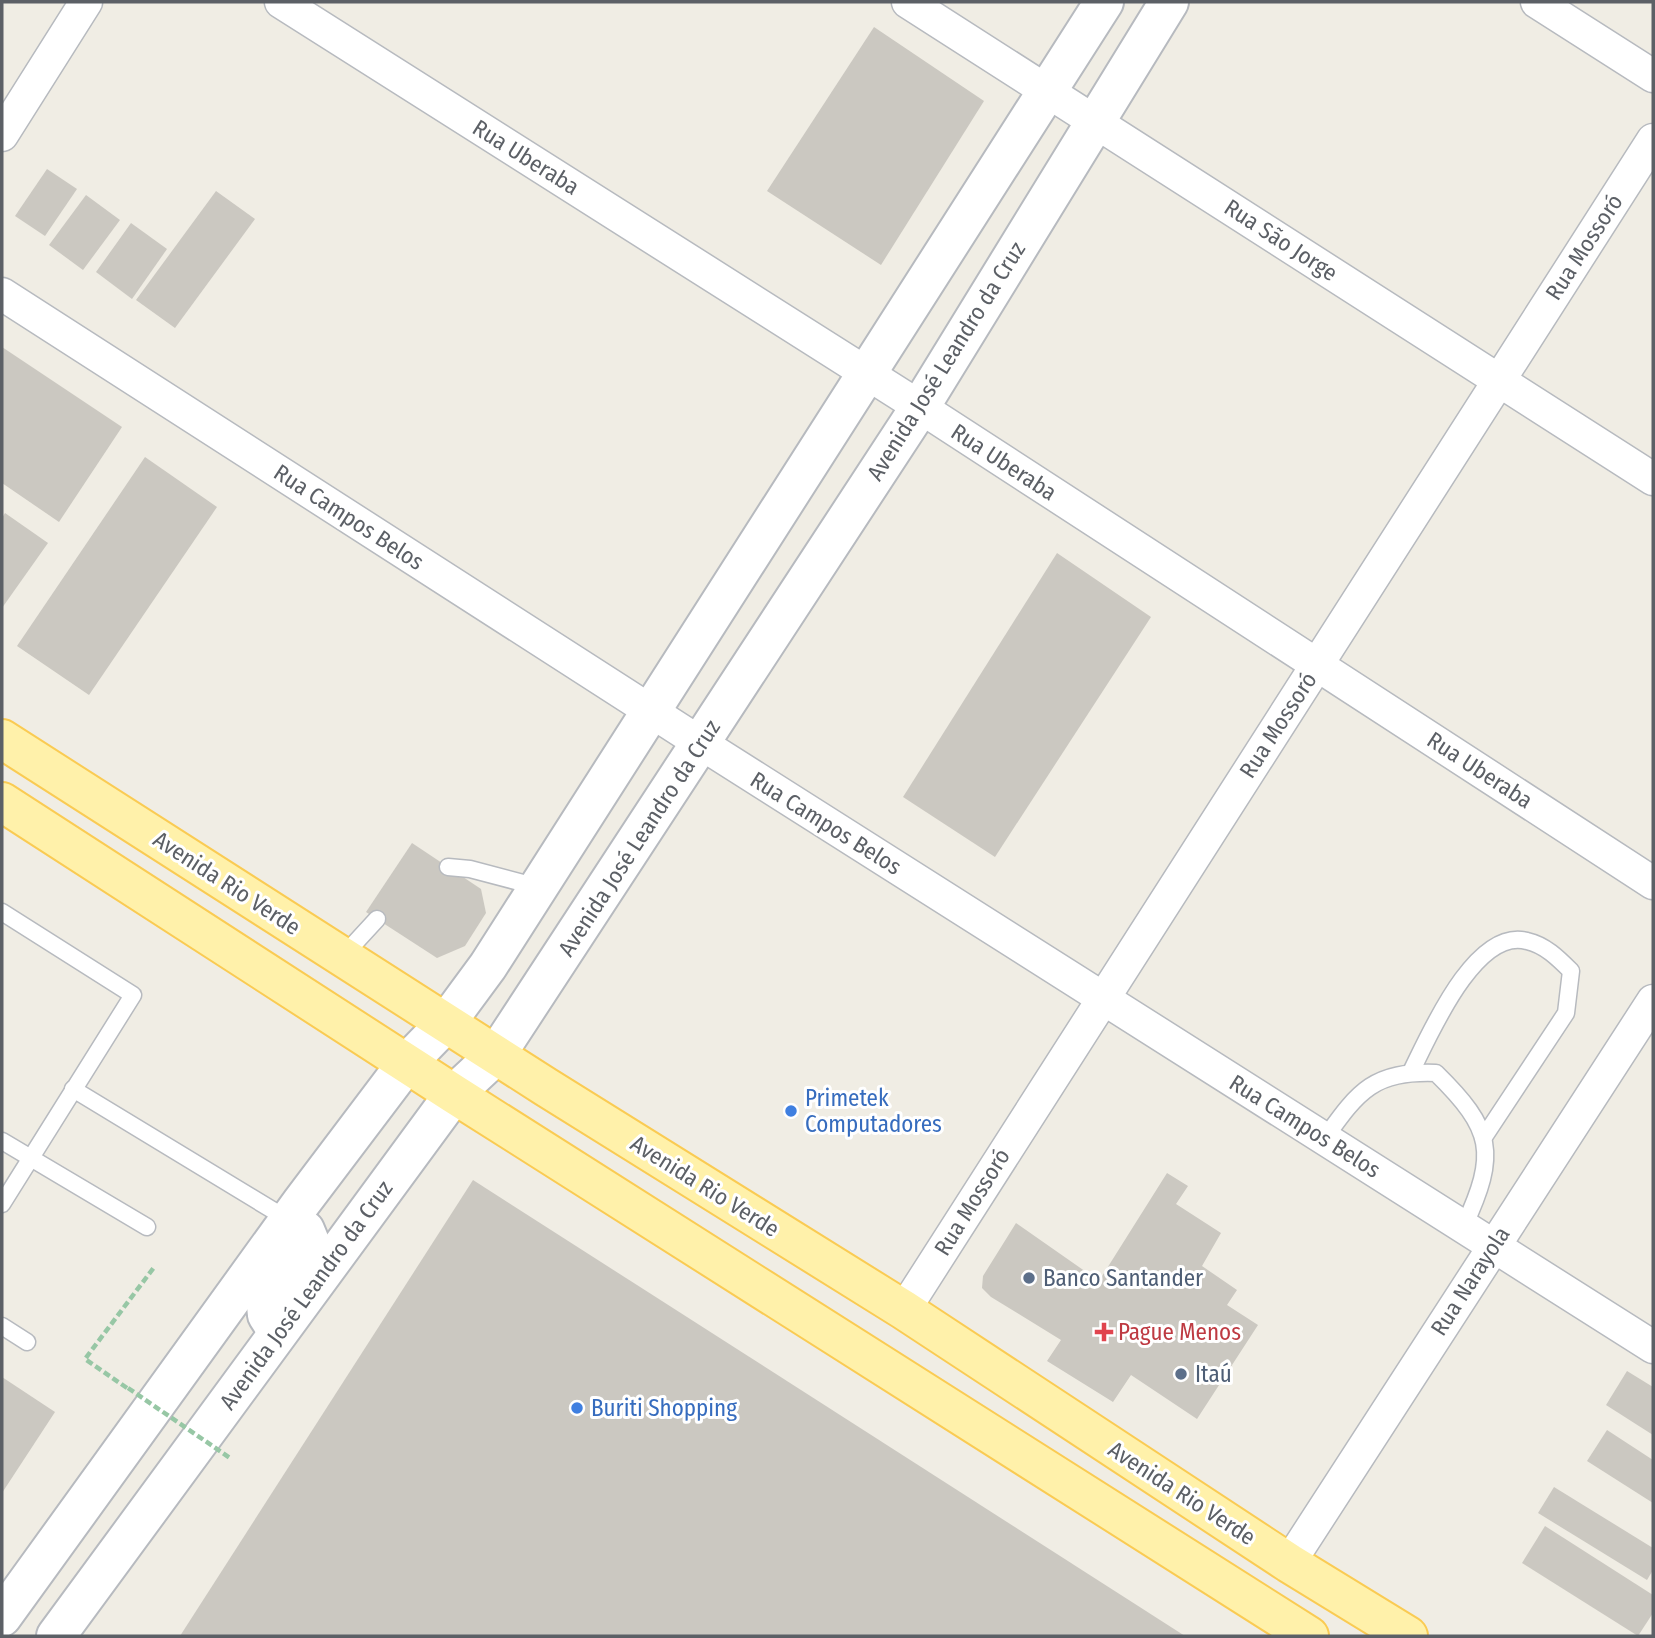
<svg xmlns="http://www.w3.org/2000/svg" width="1655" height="1638" viewBox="0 0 1655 1638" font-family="'Fira Sans Condensed',sans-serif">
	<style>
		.building { fill: #cbc8c1 }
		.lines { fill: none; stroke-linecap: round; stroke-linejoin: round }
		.service-casing { stroke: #b7babf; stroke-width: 19 }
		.minor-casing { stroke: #b7babf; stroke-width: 35 }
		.tertiary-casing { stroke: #b7babf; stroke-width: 42 }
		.primary-casing { stroke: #facb53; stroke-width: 42 }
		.path { stroke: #97c7a5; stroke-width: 4.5; stroke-dasharray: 7 3.5; stroke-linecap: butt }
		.service { stroke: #fff; stroke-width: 16 }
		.minor { stroke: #fff; stroke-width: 32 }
		.tertiary { stroke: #fff; stroke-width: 38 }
		.primary { stroke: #fff1aa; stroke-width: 38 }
		.path-bridge { stroke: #97c7a5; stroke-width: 4.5; stroke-dasharray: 7 3.5; stroke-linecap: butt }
		.shop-dot { fill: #3f7fe0; stroke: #fff; stroke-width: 2.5 }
		.service-dot { fill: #5c6f8a; stroke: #fff; stroke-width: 2.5 }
		.health-dot { fill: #e0444e; stroke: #fff; stroke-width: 2.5 }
		.labels { text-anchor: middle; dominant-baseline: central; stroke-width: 6; stroke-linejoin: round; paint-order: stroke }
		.street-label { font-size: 23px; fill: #5c6066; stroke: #fff }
		.shop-label { font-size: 23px; fill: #366cbe; stroke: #fff; text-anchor: start }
		.service-label { font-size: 23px; fill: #4e5e75; stroke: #fff; text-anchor: start }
		.health-label { font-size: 23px; fill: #be3a42; stroke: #fff; text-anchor: start }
	</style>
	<rect width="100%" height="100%" fill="#f0ede4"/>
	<g class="building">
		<path d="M 874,27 L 984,101 L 881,265 L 767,191 Z"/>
		<path d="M 47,169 L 77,189 L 45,236 L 15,216 Z"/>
		<path d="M 216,191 L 255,219 L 175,328 L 136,300 Z"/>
		<path d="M 86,195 L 120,220 L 83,270 L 49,245 Z"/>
		<path d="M 131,223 L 167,249 L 132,299 L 96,272 Z"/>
		<path d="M 2,347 L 122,427 L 59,522 L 2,483 Z"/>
		<path d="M 145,457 L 217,507 L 89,695 L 17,646 Z"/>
		<path d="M 5,513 L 48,543 L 2,608 L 2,518 Z"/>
		<path d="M 1057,553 L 1151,617 L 995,857 L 903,797 Z"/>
		<path d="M 412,843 L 481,889 L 486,913 L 465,946 L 437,958 L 366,912 Z"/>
		<path d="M 1167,1173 L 1188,1186 L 1176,1204 L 1221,1233 L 1202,1266 L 1237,1290 L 1227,1305 L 1258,1325 L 1197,1419 L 1131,1375 L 1113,1402 L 1047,1361 L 1061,1340 L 991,1297 L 982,1288 L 983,1276 L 1016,1223 L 1099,1281 Z"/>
		<path d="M 473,1180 L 1185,1636 L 180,1636 Z"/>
		<path d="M 1627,1371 L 1653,1387 L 1653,1435 L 1606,1405 Z"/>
		<path d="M 2,1377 L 55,1412 L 2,1493 Z"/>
		<path d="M 1607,1430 L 1653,1460 L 1653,1503 L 1587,1461 Z"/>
		<path d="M 1554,1487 L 1653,1548 L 1653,1570 L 1647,1580 L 1538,1513 Z"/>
		<path d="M 1545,1526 L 1653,1595 L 1653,1613 L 1638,1636 L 1522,1563 Z"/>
	</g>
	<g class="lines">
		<defs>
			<g id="service">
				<path d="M 448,867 L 470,869 L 538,887"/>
				<path d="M 2,912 L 133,995 L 2,1204"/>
				<path d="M 342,957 L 377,919"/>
				<path d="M 1411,1072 C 1429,1036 1475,927 1527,941 C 1545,945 1558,958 1571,971 L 1566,1013 L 1484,1137"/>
				<path d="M 73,1089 L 289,1220"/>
				<path d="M 1325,1138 C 1359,1090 1374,1071 1436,1073 C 1493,1129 1498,1153 1464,1226"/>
				<path d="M 2,1141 L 147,1227"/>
				<path d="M 2,1326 L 27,1342"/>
			</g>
			<g id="minor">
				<path d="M 281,2 L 920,407 L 1653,883"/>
				<path d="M 908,2 L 1653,479"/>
				<path d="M 1537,2 L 1653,76"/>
				<path d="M 2,135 L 86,2"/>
				<path d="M 2,294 L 702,744 L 1653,1347"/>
				<path d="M 904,1310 L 1653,140"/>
				<path d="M 1289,1563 L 1653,1001"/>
			</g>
			<g id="tertiary">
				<path d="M 278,1332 L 267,1315 L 266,1305 L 310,1242 L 305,1230 L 289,1220"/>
				<path d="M 2,1617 L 301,1203 L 406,1064 L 446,1023 L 488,966 L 1104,2"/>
				<path d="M 56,1636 L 454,1094 L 496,1055 L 920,407 L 1169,2"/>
			</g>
			<g id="primary">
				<path d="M 2,739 L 546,1087 L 904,1310 L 1289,1563 L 1408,1636"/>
				<path d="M 2,802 L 454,1094 L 1309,1636"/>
			</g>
		</defs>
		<use href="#service" class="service-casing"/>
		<use href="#minor" class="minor-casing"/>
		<use href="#tertiary" class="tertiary-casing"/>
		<use href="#primary" class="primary-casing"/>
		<path class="path" d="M 127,1388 L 85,1359 L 155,1266"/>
		<use href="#service" class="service"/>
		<use href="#minor" class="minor"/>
		<use href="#tertiary" class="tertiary"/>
		<use href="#primary" class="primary"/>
		<path class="path-bridge" d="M 128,1388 L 230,1458"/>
	</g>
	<g class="shop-dot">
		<circle cx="791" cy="1111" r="7"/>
		<circle cx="577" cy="1408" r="7"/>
	</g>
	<g class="service-dot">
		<circle cx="1029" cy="1278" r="7"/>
		<circle cx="1181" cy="1374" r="7"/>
	</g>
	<path class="health-dot" d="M1100.5 1321.5h7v7h7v7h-7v7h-7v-7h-7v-7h7z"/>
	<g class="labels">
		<g class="street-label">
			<text transform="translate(526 157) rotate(32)">Rua Uberaba</text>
			<text transform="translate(1281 240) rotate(33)">Rua São Jorge</text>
			<text transform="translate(1584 247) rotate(-57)">Rua Mossoró</text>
			<text transform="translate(946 361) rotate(-58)">Avenida José Leandro da Cruz</text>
			<text transform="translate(1004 462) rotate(33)">Rua Uberaba</text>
			<text transform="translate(349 517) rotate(33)">Rua Campos Belos</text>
			<text transform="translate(1278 725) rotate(-57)">Rua Mossoró</text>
			<text transform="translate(1480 770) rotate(33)">Rua Uberaba</text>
			<text transform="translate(826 823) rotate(32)">Rua Campos Belos</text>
			<text transform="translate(639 838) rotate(-57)">Avenida José Leandro da Cruz</text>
			<text transform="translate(227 883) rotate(33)">Avenida Rio Verde</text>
			<text transform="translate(1305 1126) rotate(32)">Rua Campos Belos</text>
			<text transform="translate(705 1186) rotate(32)">Avenida Rio Verde</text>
			<text transform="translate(972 1202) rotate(-58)">Rua Mossoró</text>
			<text transform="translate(1470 1281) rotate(-57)">Rua Narayola</text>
			<text transform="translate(306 1295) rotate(-54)">Avenida José Leandro da Cruz</text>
			<text transform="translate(1182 1493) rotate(33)">Avenida Rio Verde</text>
		</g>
		<g class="shop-label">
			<text x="805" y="1098">Primetek<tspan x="805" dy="26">Computadores</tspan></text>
			<text x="591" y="1408">Buriti Shopping</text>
		</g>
		<g class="service-label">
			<text x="1043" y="1278">Banco Santander</text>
			<text x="1195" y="1374">Itaú</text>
		</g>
		<g class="health-label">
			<text x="1118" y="1332">Pague Menos</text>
		</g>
	</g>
	<rect width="1655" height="1638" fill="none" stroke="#5c6066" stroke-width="7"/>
</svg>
